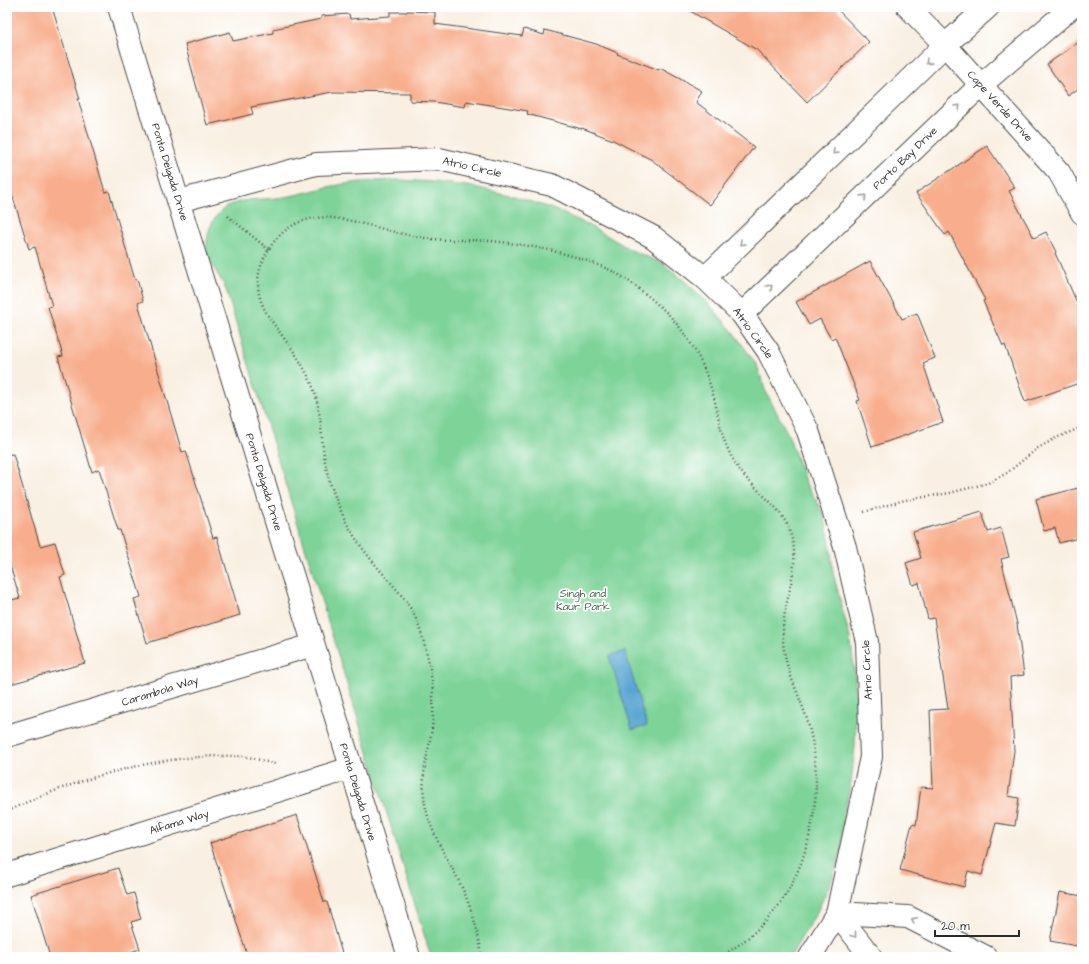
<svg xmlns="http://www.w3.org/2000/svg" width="1089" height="964" viewBox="0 0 1089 964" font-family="'Architects Daughter',sans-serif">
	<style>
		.green { fill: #7dd398; stroke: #547f62 }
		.water { fill: #5aa6d3; stroke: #42687f }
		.building { fill: #f8ae8d }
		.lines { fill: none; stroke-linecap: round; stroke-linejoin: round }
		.minor-casing { stroke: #4a4947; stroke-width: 24 }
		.path { stroke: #4a4947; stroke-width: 2.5; stroke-dasharray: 1 3; stroke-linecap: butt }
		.minor { stroke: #fff; stroke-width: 22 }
		.oneway { stroke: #a0a0a0 }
		.labels { text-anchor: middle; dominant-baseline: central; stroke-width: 3.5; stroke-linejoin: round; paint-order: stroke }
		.street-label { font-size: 11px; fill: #2b2b2b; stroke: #fff }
		.park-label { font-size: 11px; fill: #445d4c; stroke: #fff }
	</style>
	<rect width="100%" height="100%" fill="#fff"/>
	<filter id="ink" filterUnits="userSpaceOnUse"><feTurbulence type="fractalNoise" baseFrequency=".025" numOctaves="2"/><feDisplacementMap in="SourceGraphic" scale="8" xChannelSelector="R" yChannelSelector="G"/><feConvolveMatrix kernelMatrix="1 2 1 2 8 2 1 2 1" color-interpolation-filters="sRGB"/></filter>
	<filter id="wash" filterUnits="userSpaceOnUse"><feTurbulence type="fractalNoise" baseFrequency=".012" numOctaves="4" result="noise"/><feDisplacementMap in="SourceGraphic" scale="16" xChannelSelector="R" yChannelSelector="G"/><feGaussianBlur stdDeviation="0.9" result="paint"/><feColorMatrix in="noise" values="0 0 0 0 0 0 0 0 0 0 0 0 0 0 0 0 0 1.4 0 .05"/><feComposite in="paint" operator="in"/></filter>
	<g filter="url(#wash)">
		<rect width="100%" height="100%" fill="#f9f0e3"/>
		<path class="green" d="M 400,180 L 434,182 L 474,187 L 514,196 L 553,209 L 580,221 L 606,235 L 631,250 L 664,264 L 687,283 L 709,304 L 734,333 L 757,365 L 765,390 L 788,434 L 806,484 L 820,507 L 825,519 L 830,543 L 833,573 L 850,638 L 855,674 L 856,710 L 855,747 L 851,783 L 843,819 L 842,850 L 831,882 L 817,912 L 790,957 L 431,957 L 229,300 C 228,295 226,290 224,285 C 217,271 204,258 207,241 C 208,228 215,214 226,207 C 241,198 259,200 276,198 C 298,196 318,188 339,185 C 359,181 380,181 400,180 Z"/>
		<path class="water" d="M 625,651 L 647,726 L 632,730 L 609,656 Z"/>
		<g id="blocks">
			<g class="building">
				<path d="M 7,7 L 52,7 L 80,99 L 78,99 L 105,192 L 109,191 L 135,280 L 137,279 L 143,301 L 138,303 L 182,452 L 186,451 L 213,538 L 217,537 L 240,615 L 147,643 L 134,599 L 141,597 L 120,530 L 118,530 L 99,469 L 92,472 L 58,357 L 63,356 L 48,307 L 52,306 L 35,247 L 29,249 L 7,178 Z"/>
				<path d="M 683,7 L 835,7 L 869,42 L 807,102 L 757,50 Z"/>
				<path d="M 407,11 L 435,12 L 435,24 L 522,36 L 524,29 L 544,35 L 545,30 L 596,44 L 618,53 L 617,54 L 659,70 L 660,68 L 702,91 L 696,102 L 754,147 L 710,205 L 652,160 L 613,140 L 582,128 L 582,129 L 527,114 L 528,111 L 466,101 L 465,107 L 434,102 L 410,101 L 410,93 L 332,92 L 251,107 L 253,114 L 207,125 L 185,44 L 230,32 L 233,41 L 273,33 L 273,29 L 321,19 L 321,16 L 349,14 L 350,19 L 390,16 L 390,12 L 407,12 Z"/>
				<path d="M 1082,40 L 1082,86 L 1068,96 L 1047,64 Z"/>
				<path d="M 987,146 L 1015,188 L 1009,191 L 1034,238 L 1046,232 L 1056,252 L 1055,253 L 1082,314 L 1082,382 L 1025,402 L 1005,345 L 1003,346 L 983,301 L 985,300 L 949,232 L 945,235 L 916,193 Z"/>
				<path d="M 870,261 L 902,319 L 917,313 L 935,358 L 923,363 L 943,422 L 872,447 L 857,401 L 860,400 L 835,337 L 831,339 L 820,319 L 809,325 L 796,302 Z"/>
				<path d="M 13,454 L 40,546 L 55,542 L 65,575 L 60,577 L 85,663 L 7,685 L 7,601 L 20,598 L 7,556 L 7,455 Z"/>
				<path d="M 1082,487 L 1082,537 L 1059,543 L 1055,528 L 1044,531 L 1036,499 Z"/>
				<path d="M 982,512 L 988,532 L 1001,528 L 1009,557 L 1001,559 L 1017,624 L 1024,675 L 1010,677 L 1014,751 L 1008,796 L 1019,798 L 1015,826 L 996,823 L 982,875 L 968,871 L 964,887 L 900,870 L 912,824 L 916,825 L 921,787 L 933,788 L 930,710 L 948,709 L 934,618 L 928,619 L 919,583 L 913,585 L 906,563 L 921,558 L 913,532 Z"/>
				<path d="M 297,815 L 324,902 L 327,902 L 343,957 L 248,957 L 210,843 Z"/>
				<path d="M 118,868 L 127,895 L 134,893 L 141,919 L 131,922 L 140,949 L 115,957 L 50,957 L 31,895 Z"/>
				<path d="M 1060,892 L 1082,896 L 1082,947 L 1050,941 Z"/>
			</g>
		</g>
	</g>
	<g filter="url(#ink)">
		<use href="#blocks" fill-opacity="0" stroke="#4a4947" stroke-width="1"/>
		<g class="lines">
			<defs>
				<g id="minor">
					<path d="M 119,7 L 409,957"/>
					<path d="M 908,7 L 945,45 L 1059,172 L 1082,213"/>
					<path d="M 179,201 L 316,164 L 439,159 L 552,185 L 653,237 L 705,278 L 742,314 L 768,351 L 808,431 L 845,547 L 867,642 L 871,757 L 837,913 L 810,957"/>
					<path d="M 705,278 L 945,45 L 988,7"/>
					<path d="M 742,314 L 981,85 L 1072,7"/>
					<path d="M 7,736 L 313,645"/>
					<path d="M 7,875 L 351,768"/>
					<path d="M 837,913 L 908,917 L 986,957"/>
					<path d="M 837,913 L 871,957"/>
				</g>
			</defs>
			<use href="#minor" class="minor-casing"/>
			<g class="path">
				<path d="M 228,216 L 269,250"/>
				<path d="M 864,512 L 905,500 L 950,493 L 988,483 L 1007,473 L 1038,448 L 1056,438 L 1082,427"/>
				<path d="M 7,811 C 68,783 132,762 199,757 C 216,756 232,755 248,757 C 257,759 266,762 275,764"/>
				<path d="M 482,957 C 479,935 473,913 464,892 C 451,862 431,837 425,804 C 420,777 428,755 432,728 C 436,694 430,656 418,624 C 410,602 394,587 379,569 C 367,555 355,539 346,522 C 338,505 330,486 326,467 C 320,438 323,412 311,382 C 304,367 296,354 286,341 C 273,322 257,306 258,281 C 259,265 267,250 277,238 C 307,207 340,218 376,227 C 395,232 414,237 433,239 C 455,241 478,239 500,242 C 538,246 578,255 612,271 C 631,281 650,297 666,312 C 688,334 705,364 713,395 C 718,410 719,427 725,442 C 730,456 739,471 750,482 C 766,499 784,511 791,535 C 802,570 781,603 783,639 C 784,672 803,699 810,731 C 825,790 811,867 772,914 C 757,932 740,945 720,957"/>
			</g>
			<use href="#minor" class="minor"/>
		</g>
		<defs><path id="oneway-chevron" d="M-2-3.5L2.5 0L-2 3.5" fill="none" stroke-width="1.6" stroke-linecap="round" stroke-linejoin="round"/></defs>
		<g class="oneway">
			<use href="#oneway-chevron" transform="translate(928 62) rotate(136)"/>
			<use href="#oneway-chevron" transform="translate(958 107) rotate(-44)"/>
			<use href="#oneway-chevron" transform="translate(835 152) rotate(136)"/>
			<use href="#oneway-chevron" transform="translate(864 197) rotate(-44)"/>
			<use href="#oneway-chevron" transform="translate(742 243) rotate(136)"/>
			<use href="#oneway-chevron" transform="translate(770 287) rotate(-44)"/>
			<use href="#oneway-chevron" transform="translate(914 920) rotate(-153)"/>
			<use href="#oneway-chevron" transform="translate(854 935) rotate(52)"/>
		</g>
	</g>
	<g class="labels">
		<g class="street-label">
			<text transform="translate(1000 106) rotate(48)">Cape Verde Drive</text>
			<text transform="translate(905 158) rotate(-44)">Porto Bay Drive</text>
			<text transform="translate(472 167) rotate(13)">Atrio Circle</text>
			<text transform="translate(170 172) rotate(73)">Ponta Delgada Drive</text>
			<text transform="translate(753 333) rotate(54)">Atrio Circle</text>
			<text transform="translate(264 482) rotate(73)">Ponta Delgada Drive</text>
			<text transform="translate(867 670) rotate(-93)">Atrio Circle</text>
			<text transform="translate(160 691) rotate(-17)">Carambola Way</text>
			<text transform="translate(358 792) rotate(73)">Ponta Delgada Drive</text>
			<text transform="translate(179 822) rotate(-17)">Alfama Way</text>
		</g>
		<g class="park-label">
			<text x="583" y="593">Singh and<tspan x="583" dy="13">Kaur Park</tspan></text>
		</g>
	</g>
	<rect width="1089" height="964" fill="none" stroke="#fff" stroke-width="24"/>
	<path d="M935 930v6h84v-6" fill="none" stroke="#2b2b2b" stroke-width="2"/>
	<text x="941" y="930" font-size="12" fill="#2b2b2b" stroke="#ffffff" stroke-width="3" paint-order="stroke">20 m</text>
</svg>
